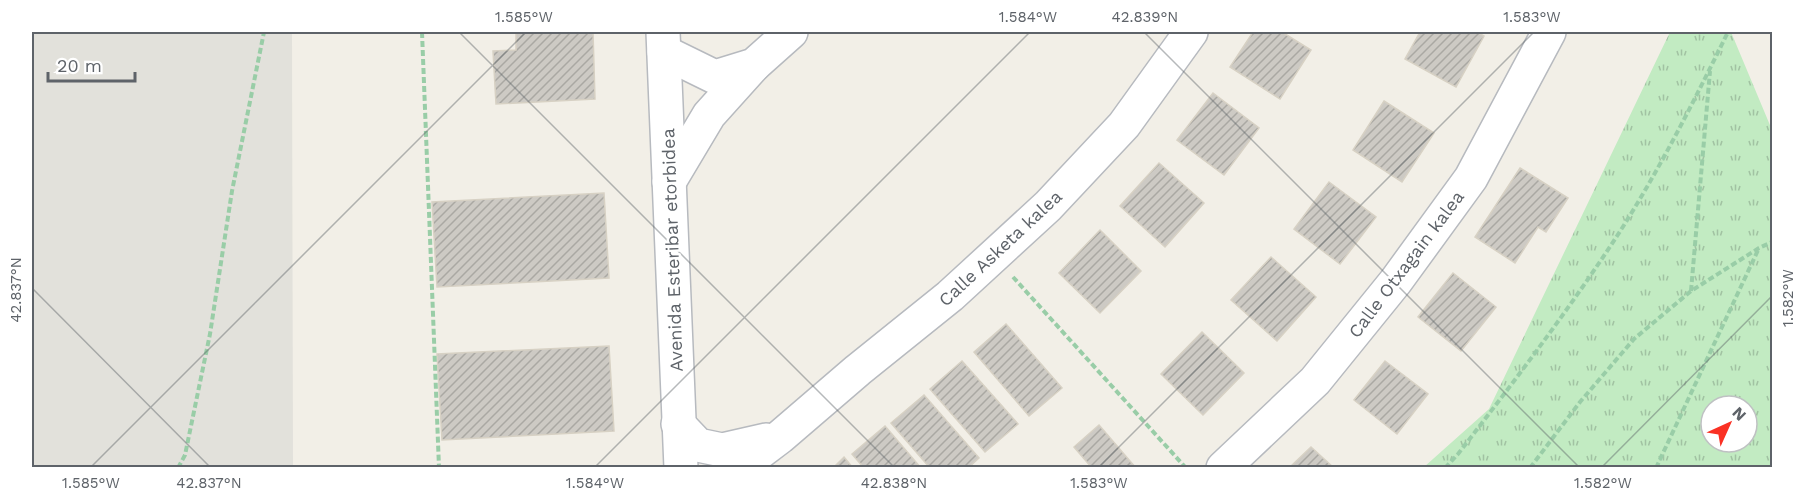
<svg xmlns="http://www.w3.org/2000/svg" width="1804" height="499" viewBox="0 0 1804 499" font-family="'Work Sans',sans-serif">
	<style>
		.industrial { fill: #e2e1db }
		.park { fill: url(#park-tufts); fill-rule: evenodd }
		.building { fill: url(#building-hatch); stroke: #d7d1c4; stroke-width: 1.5 }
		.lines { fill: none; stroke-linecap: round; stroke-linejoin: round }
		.minor-casing { stroke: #b7babf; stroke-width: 36 }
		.path { stroke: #99cda7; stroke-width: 4; stroke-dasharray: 6 3; stroke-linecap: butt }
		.minor { stroke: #fff; stroke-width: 33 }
		.ticks { fill: none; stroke: #5e6369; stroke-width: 1.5; stroke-opacity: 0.45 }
		.labels { text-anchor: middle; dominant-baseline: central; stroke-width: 5; stroke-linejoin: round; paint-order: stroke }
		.street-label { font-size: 18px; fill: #5e6369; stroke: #fff }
		.neatline { fill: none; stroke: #5e6369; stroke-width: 2 }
		.ticks-label { font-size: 15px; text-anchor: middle; fill: #5e6369 }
	</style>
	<defs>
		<pattern id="park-tufts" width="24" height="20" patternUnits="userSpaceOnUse" patternTransform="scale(1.5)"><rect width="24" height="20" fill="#c2ebc2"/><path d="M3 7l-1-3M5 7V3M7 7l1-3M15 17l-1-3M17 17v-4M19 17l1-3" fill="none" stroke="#a1c2a2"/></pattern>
		<pattern id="building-hatch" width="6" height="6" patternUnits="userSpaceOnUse" patternTransform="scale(1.5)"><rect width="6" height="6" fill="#cdcac4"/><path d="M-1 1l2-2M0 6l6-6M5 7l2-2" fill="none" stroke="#aaa8a3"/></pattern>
	</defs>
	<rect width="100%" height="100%" fill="#f2efe7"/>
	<path class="industrial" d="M 32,32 L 292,32 L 293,467 L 32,467 Z"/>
	<path class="park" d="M 1670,32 L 1731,32 L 1772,130 L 1772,467 L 1424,467 L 1489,409 ZM 1711,406 L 1747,406 L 1747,442 L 1711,442 Z"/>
	<g class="building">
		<path d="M 516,32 L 593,32 L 595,99 L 496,104 L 493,51 L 516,50 Z"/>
		<path d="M 1253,32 L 1282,32 L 1311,50 L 1280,99 L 1230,67 Z"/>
		<path d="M 1420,32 L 1477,32 L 1484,36 L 1456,87 L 1405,59 Z"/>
		<path d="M 1213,93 L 1259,128 L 1224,175 L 1177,140 Z"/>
		<path d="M 1384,101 L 1434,133 L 1402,182 L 1353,150 Z"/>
		<path d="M 1159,163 L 1204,203 L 1165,247 L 1120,206 Z"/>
		<path d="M 1520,168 L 1568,198 L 1546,232 L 1538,227 L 1515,263 L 1475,237 Z"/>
		<path d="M 1329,182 L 1376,217 L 1340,264 L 1294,229 Z"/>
		<path d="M 604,193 L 609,278 L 437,287 L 432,202 Z"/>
		<path d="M 1100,230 L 1141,271 L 1100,313 L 1059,273 Z"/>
		<path d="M 1271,257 L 1316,297 L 1277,341 L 1231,300 Z"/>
		<path d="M 1453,273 L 1496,307 L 1461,351 L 1418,317 Z"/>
		<path d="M 1006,324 L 1062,388 L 1029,416 L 974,352 Z"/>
		<path d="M 1202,332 L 1244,373 L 1203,415 L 1161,374 Z"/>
		<path d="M 609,346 L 614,431 L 442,440 L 437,354 Z"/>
		<path d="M 962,361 L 1018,424 L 985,452 L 930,389 Z"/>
		<path d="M 1385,361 L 1428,394 L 1397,434 L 1354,400 Z"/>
		<path d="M 924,395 L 979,458 L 968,468 L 930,468 L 891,423 Z"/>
		<path d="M 1099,425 L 1136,468 L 1092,468 L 1074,447 Z"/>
		<path d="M 885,426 L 921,468 L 864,468 L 852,454 Z"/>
		<path d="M 1311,447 L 1334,468 L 1289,468 Z"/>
		<path d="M 844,457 L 853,468 L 833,468 Z"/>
	</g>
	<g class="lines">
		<defs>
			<g id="minor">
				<path d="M 663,32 L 681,468"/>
				<path d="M 664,52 L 715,77 L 754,65 L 791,32"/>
				<path d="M 669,182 L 709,115 L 754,65"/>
				<path d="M 678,424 L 698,445 L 722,450 L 766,440"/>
				<path d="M 739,468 L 780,437 L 858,370 L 950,296 L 1048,206 L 1124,125 L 1191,32"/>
				<path d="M 1223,468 L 1315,381 L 1396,281 L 1471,178 L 1549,32"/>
			</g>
		</defs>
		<use href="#minor" class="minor-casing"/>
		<g class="path">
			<path d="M 422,32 L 439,468"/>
			<path d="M 1013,277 L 1186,468"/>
			<path d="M 1691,291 L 1710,71"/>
			<path d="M 178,468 L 185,455 L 210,334 L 232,191 L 264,32"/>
			<path d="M 1445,468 L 1458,454 C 1513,383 1568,311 1617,236 C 1659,171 1694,101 1728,32"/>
			<path d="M 1530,468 L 1580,402 L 1634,339 L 1691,291 L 1759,248 L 1772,242"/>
			<path d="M 1656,468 L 1759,248"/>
		</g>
		<use href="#minor" class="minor"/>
	</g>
	<path class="ticks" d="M 459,32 L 895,468M 1144,32 L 1580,468M 32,288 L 211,468M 90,468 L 526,32M 594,468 L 1030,32M 1098,468 L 1534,32M 1601,468 L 1772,296"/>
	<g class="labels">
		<g class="street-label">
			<text transform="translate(1000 248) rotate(-43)">Calle Asketa kalea</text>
			<text transform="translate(672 250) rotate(-92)">Avenida Esteribar etorbidea</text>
			<text transform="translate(1406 264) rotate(-53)">Calle Otxagain kalea</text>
		</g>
	</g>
	<rect width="1804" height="499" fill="none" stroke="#ffffff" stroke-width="66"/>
	<g transform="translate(1729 424) rotate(45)"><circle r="28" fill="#ffffff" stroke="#bfc1c3" stroke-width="1.5"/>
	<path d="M0-4.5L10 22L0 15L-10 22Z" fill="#fa3124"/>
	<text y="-9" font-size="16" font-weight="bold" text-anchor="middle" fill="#5e6369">N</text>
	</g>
	<path d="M48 72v9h87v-9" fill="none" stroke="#5e6369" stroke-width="3"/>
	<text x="57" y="72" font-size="18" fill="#5e6369" stroke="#ffffff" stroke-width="4.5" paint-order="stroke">20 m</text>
	<rect x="33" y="33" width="1738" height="433" class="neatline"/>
	<g class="ticks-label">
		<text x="524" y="22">1.585°W</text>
		<text x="1028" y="22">1.584°W</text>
		<text x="1145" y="22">42.839°N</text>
		<text x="1532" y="22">1.583°W</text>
		<text transform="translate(16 290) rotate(-90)" y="5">42.837°N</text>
		<text transform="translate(1788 298) rotate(-90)" y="5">1.582°W</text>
		<text x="91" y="488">1.585°W</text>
		<text x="209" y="488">42.837°N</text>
		<text x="595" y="488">1.584°W</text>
		<text x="894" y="488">42.838°N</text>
		<text x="1099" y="488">1.583°W</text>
		<text x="1603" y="488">1.582°W</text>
	</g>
</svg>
